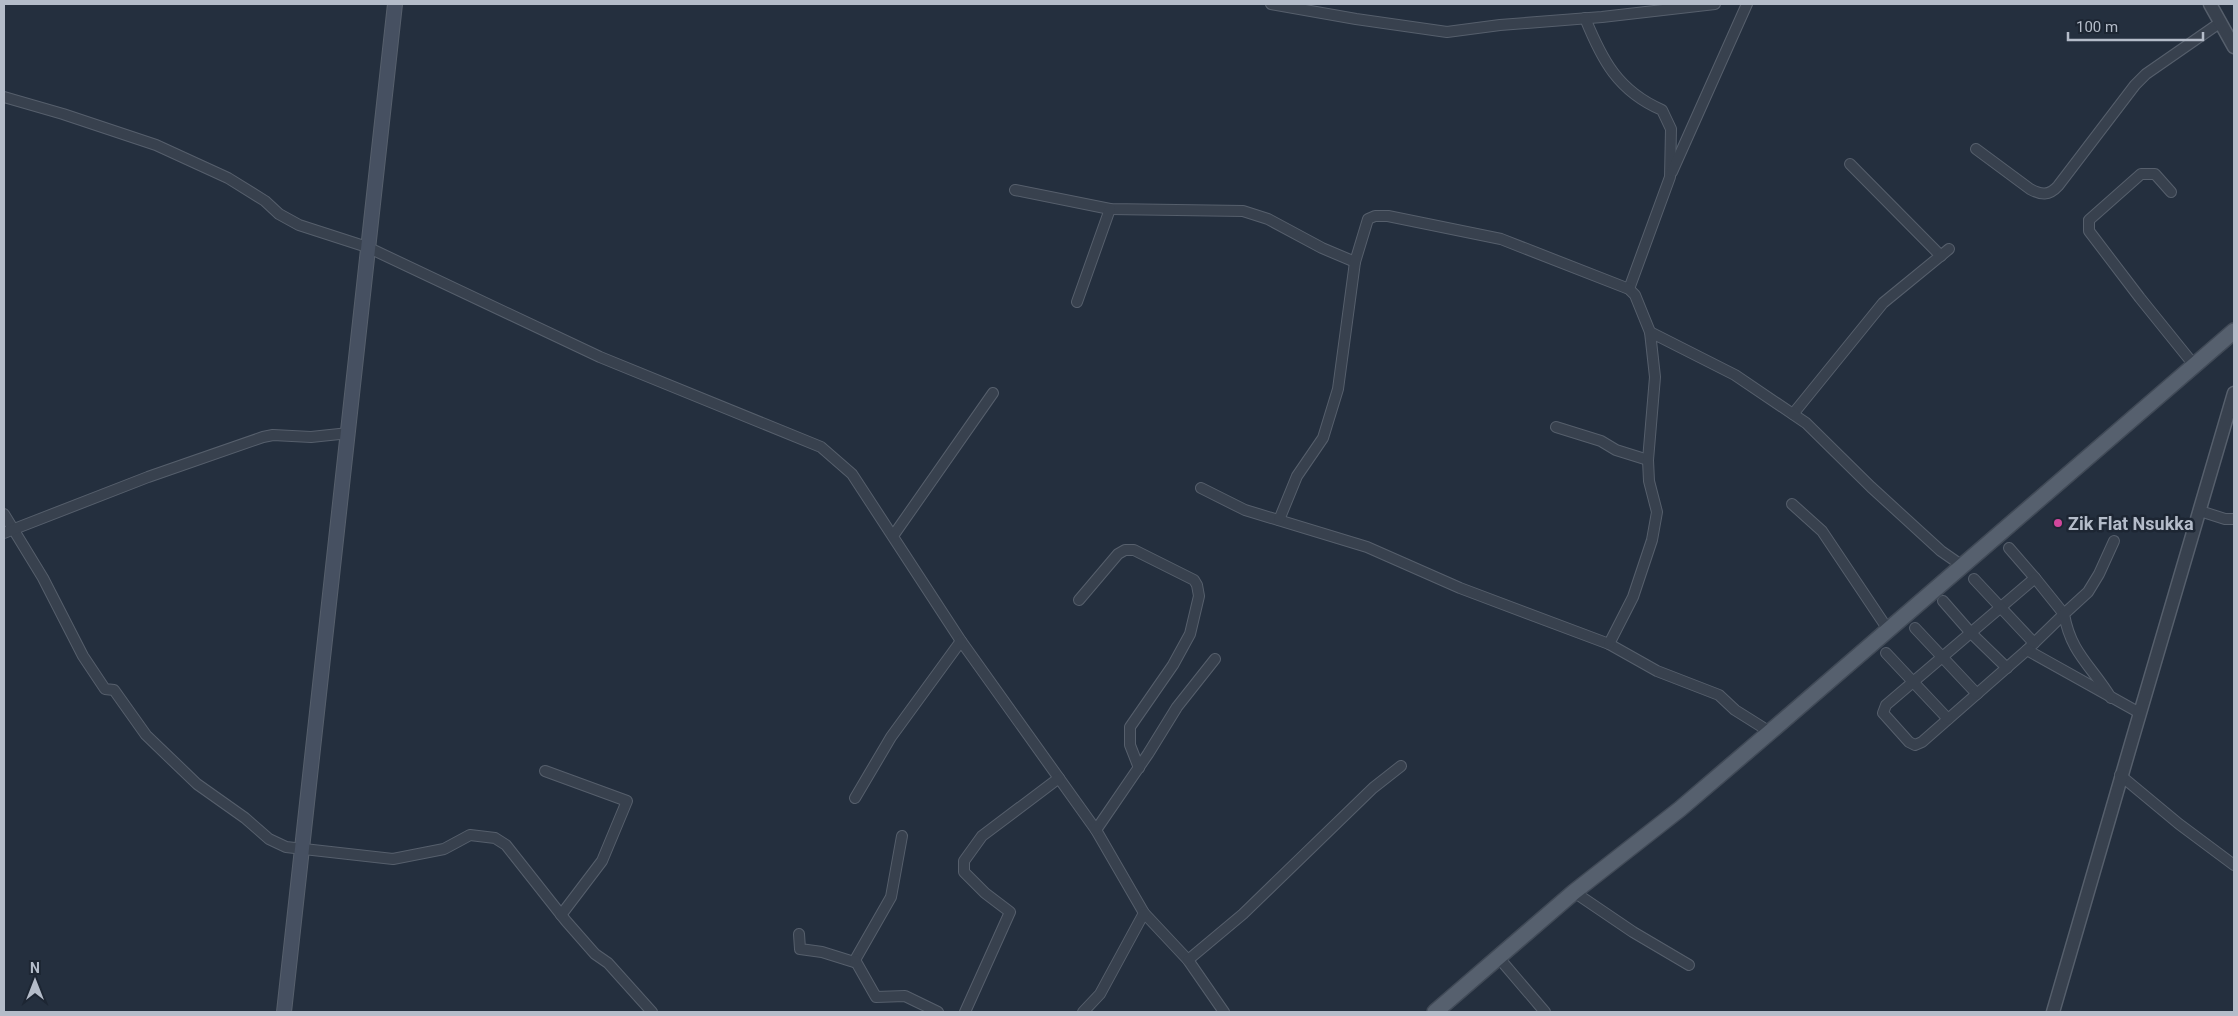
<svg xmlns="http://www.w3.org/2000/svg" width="2238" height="1016" viewBox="0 0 2238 1016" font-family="Roboto,sans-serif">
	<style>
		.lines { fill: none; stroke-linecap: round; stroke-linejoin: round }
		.minor-casing { stroke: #565f6c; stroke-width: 12 }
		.tertiary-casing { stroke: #565f6c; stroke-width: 15 }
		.secondary-casing { stroke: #565f6c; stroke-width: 16 }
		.primary-casing { stroke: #414a57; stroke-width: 18 }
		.minor { stroke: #38414e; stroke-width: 10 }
		.tertiary { stroke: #38414e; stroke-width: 12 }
		.secondary { stroke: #465061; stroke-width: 14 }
		.primary { stroke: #56606e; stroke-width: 15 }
		.hotel-dot { fill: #d1479c; stroke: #1d2633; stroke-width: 2 }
		.labels { text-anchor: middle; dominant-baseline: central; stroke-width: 5; stroke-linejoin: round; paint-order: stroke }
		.poi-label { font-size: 18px; font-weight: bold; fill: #b4bcc9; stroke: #1d2633; text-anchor: start }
	</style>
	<rect width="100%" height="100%" fill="#242f3e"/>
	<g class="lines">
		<defs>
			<g id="minor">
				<path d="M 1271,4 L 1356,19 L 1447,32 L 1500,25 L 1602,17 L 1715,4"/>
				<path d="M 1585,18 C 1602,60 1618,91 1662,110 L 1671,129 L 1670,177 L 1629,289"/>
				<path d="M 4,97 L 63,114 L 156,145 L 228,178 L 265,201 L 279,214 L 299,225 L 367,247 L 600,357 L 821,447 L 852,474 L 961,641 L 1096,830 L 1144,913 L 1188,960 L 1224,1012"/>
				<path d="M 1976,149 L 2030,189 C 2041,195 2049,196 2058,186 L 2135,85 L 2146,74 L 2221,22"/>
				<path d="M 1850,164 L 1941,256"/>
				<path d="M 1672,172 L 1747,4"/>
				<path d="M 1015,190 L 1110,209 L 1243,211 L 1268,219 L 1322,248 L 1355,262"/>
				<path d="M 2171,192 L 2155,174 L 2141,174 L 2089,220 L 2089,231 L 2140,298 L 2194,365"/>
				<path d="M 1077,302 L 1110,209"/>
				<path d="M 1793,414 L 1883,303 L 1949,249"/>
				<path d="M 1556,427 L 1601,441 L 1616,450 L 1648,460"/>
				<path d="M 1201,488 L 1245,510 L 1367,547 L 1460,588 L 1609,644 L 1657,671 L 1719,695 L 1735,710 L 1770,732"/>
				<path d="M 1792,504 L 1822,531 L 1889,631"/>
				<path d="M 2200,511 L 2225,519 L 2234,519"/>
				<path d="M 4,514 L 43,578 L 83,656 L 105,689 L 114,690 L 146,735 L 197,784 L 245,818 L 269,839 L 286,847 L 393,859 L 444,849 L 470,835 L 495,838 L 506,845 L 566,921 L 595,954 L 608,963 L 652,1012"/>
				<path d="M 1279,520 L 1297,476 L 1323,438 L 1338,389 L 1355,262 L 1368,219 L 1375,216 L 1388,216 L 1501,239 L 1629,289 L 1635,295 L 1650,332"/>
				<path d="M 4,533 L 148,477 L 263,437 L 273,435 L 311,437 L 349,433"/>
				<path d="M 893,536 L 993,393"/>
				<path d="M 2009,548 L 2035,578"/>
				<path d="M 2035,578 L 2064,614 L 2027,650 L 1922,742 L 1915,745 L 1909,742 L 1883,713 L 1886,705 Z"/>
				<path d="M 1974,579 L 2034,643"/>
				<path d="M 1079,600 L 1118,554 L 1125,550 L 1134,550 L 1194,580 L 1197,585 L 1199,596 L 1190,634 L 1173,665 L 1130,727 L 1130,745 L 1139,768"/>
				<path d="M 1943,601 L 1971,633 L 2007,668"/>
				<path d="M 1915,628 L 1977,694"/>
				<path d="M 1609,644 L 1633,597 L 1652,540 L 1657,512 L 1649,481 L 1648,460 L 1655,377 L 1650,332 L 1735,375 L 1806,423 L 1871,487 L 1941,551 L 1964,567"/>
				<path d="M 2027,650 L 2138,712"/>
				<path d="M 1886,653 L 1948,719"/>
				<path d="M 2111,698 C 2092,666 2071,654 2064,614 L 2088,592 L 2099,574 L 2114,541"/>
				<path d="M 545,771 L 627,801 L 602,861 L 561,915"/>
				<path d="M 2120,775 L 2179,824 L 2234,865"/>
				<path d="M 855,798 L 891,737 L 961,641"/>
				<path d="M 1096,830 L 1148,754 L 1177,707 L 1215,659"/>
				<path d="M 1574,892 L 1633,932 L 1689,965"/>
				<path d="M 799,934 L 800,949 L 822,952 L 854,962 L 855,960"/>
				<path d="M 1499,958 L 1545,1012"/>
				<path d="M 855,960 L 891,897 L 902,836"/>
				<path d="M 855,960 L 876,997 L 905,996 L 938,1012"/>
				<path d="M 1188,960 L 1243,914 L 1373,788 L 1401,766"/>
				<path d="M 965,1012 L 1010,912 L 985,893 L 964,872 L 964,861 L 982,836 L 1059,778"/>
				<path d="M 1083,1012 L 1100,994 L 1144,913"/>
			</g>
			<g id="tertiary">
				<path d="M 2210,4 L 2234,47"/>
				<path d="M 2053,1012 C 2112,805 2174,600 2234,393"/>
			</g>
			<path id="secondary" d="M 284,1012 C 323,676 356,340 395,4"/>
			<path id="primary" d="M 1435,1012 L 1574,892 L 1680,809 L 1770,732 L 2234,331"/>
		</defs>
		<use href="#minor" class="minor-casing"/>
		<use href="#tertiary" class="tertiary-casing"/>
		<use href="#secondary" class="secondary-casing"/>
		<use href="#primary" class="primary-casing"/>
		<use href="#minor" class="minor"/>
		<use href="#tertiary" class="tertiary"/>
		<use href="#secondary" class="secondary"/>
		<use href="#primary" class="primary"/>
	</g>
	<circle class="hotel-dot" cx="2058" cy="523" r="5"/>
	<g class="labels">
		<g class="poi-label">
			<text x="2068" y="523">Zik Flat Nsukka</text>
		</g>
	</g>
	<rect width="2238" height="1016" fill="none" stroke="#b4bcc9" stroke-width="10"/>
	<g transform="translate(35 981)" stroke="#1d2633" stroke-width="4" paint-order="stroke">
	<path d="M0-4L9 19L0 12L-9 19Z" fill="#b4bcc9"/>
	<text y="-8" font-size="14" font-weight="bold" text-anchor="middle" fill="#b4bcc9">N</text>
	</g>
	<path d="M2068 32v8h135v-8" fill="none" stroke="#b4bcc9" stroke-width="2.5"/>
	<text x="2076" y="32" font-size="15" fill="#b4bcc9" stroke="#1d2633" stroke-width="4" paint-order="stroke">100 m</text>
</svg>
